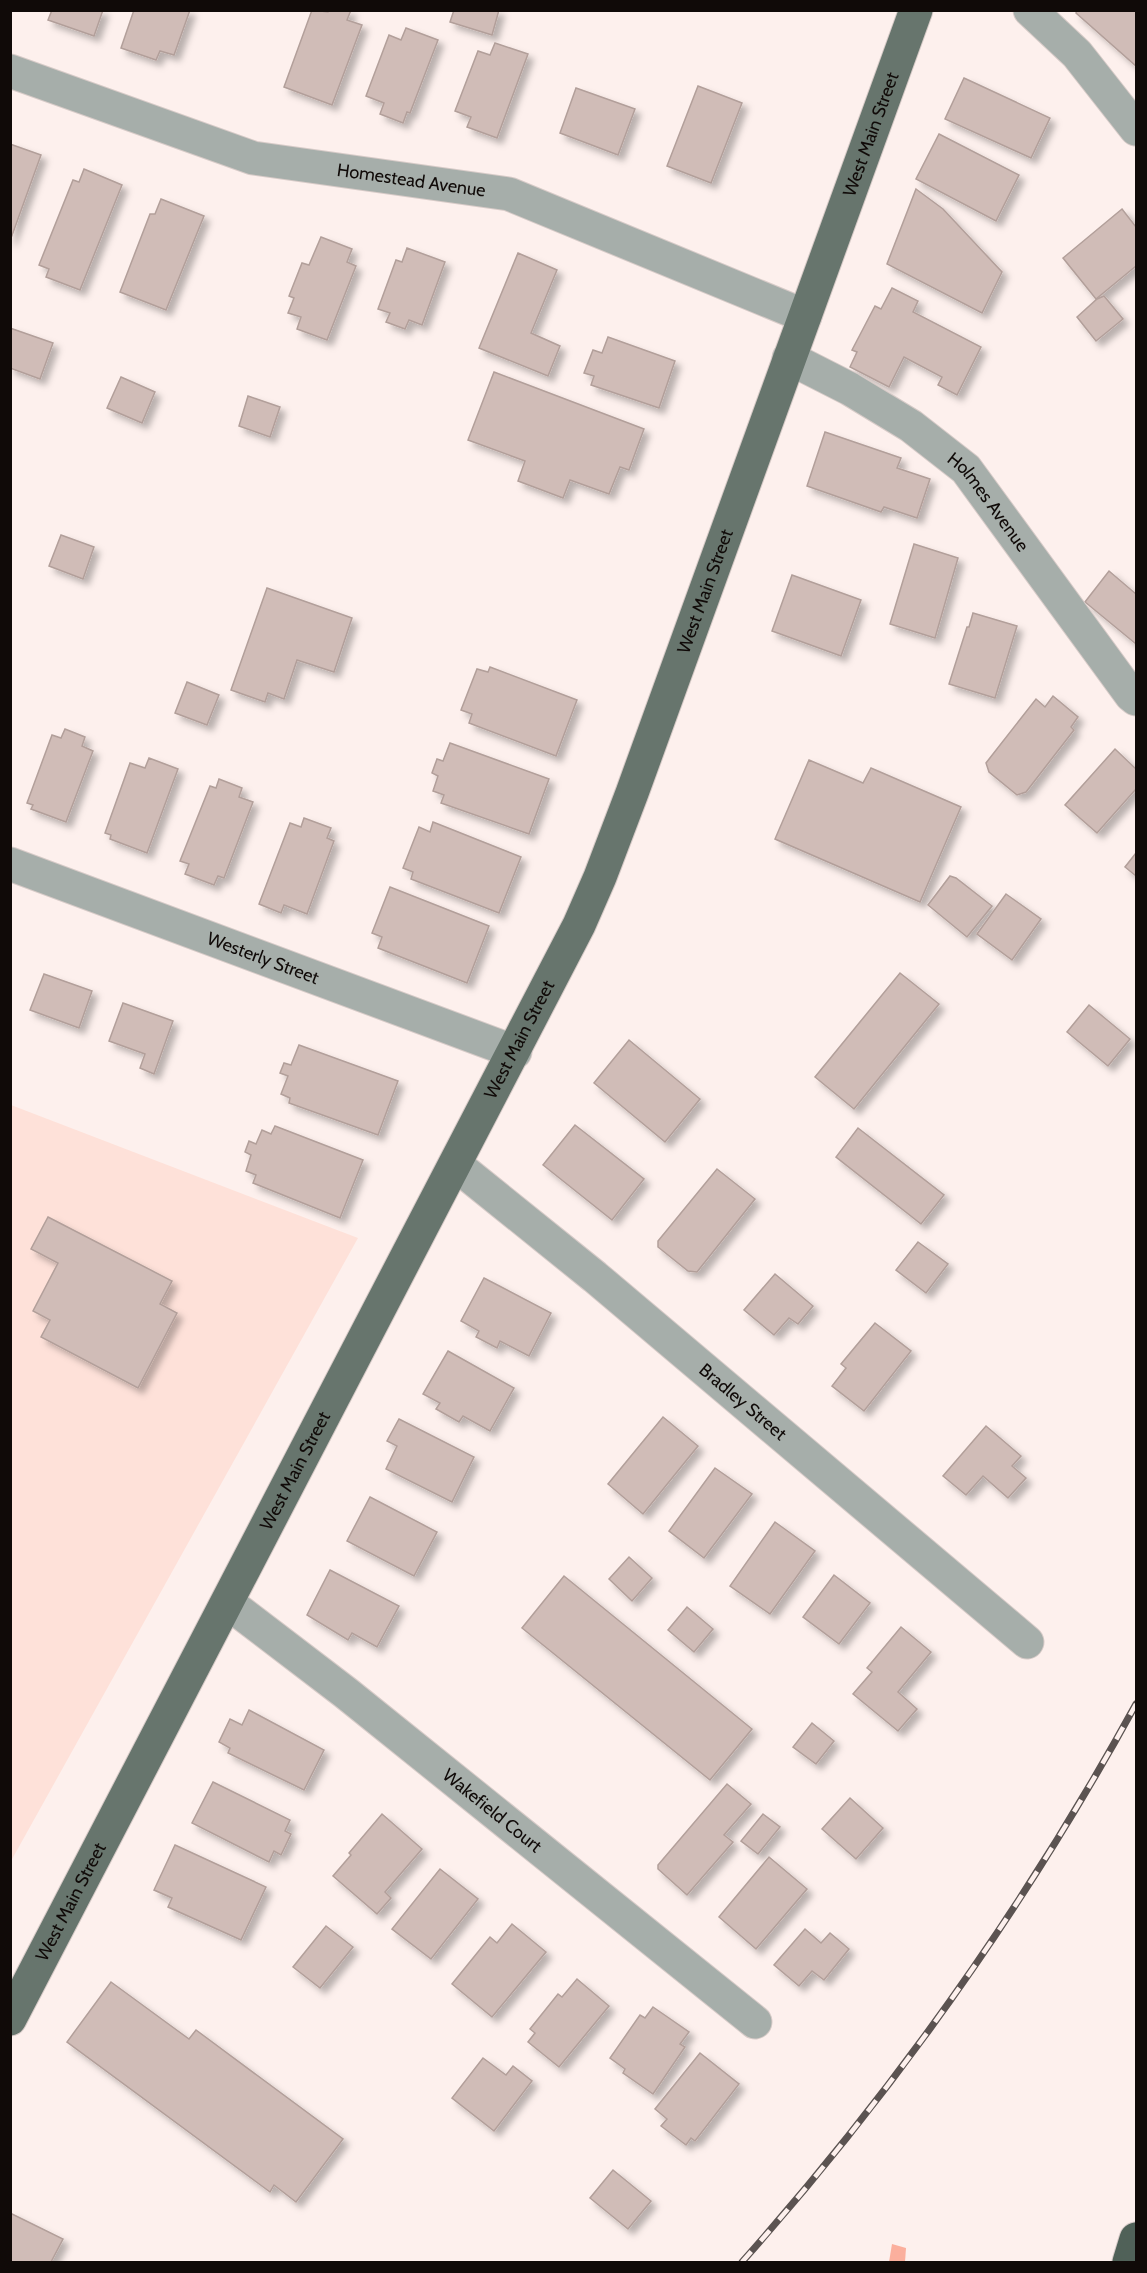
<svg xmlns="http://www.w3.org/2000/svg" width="1147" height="2273" viewBox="0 0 1147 2273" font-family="Cabin,sans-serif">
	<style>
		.built { fill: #fee1d9 }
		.green { fill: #fbaf9d }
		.building { fill: #d0bcb7; stroke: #b29f9a; stroke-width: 1.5; filter: url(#shadow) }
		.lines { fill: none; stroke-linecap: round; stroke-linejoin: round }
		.minor-casing { stroke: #d7cbc8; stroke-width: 35 }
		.major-casing { stroke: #d7cbc8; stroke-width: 35 }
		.highway-casing { stroke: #d7cbc8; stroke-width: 35 }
		.minor { stroke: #a6aeaa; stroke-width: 33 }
		.major { stroke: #67756d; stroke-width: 33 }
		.highway { stroke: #506158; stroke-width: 33 }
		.rail-casing { stroke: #5b5351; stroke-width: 7 }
		.rail { stroke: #fdf0ed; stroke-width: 4.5; stroke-dasharray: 14; stroke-linecap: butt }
		.labels { text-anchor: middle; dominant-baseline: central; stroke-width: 5; stroke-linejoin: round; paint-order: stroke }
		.street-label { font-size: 18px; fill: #100a08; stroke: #fdf0ed }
	</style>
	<defs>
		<filter id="shadow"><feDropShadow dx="5.5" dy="5.5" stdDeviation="3" flood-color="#0004"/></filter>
	</defs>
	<rect width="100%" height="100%" fill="#fdf0ed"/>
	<path class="built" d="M 11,1105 L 358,1238 L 11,1861 Z"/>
	<path class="green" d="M 892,2244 L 906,2248 L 905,2262 L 889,2262 Z"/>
	<g class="building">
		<path d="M 52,10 L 103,10 L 94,36 L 48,20 Z"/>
		<path d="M 134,10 L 190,10 L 174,55 L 160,51 L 156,60 L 121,48 Z"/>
		<path d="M 312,10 L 328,12 L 329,10 L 351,10 L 347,20 L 362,25 L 332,105 L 284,87 Z"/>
		<path d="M 454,10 L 499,10 L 492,35 L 450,22 Z"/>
		<path d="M 1077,10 L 1136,10 L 1136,66 L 1076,13 Z"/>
		<path d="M 406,28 L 438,40 L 410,113 L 407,112 L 403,123 L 380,114 L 384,103 L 366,96 L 389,35 L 401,40 Z"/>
		<path d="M 495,43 L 528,54 L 497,138 L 467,127 L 471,117 L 455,111 L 478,51 L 490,55 Z"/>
		<path d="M 964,78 L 1050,118 L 1031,158 L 945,119 Z"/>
		<path d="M 698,86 L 742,103 L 711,183 L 667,166 Z"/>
		<path d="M 576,88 L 635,109 L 618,155 L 560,133 Z"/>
		<path d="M 939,134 L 1019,175 L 996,221 L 916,179 Z"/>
		<path d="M 10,144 L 41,155 L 10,241 Z"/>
		<path d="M 84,169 L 122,185 L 80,290 L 46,277 L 49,269 L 39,265 L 73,180 L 79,182 Z"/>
		<path d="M 916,189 L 943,209 L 1002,272 L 982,313 L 887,264 Z"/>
		<path d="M 161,199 L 204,216 L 166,310 L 120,292 L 150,214 L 155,214 Z"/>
		<path d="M 1122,209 L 1136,227 L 1136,266 L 1096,299 L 1063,258 Z"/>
		<path d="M 321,237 L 352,249 L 347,262 L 356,266 L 327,340 L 297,329 L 301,317 L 288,313 L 294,298 L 289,296 L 302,263 L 309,265 Z"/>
		<path d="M 407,248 L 445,262 L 422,325 L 409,320 L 405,329 L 386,322 L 390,313 L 378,309 L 396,260 L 402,262 Z"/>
		<path d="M 518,253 L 557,270 L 531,333 L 560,346 L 548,376 L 479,348 Z"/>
		<path d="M 892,288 L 918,301 L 913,312 L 981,347 L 957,395 L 938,385 L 942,377 L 904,357 L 889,387 L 850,367 L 857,352 L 852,350 L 875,306 L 881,309 Z"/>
		<path d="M 1104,296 L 1123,319 L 1096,341 L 1077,317 L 1097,299 Z"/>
		<path d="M 10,328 L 53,343 L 40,379 L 10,368 Z"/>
		<path d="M 608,337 L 675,361 L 659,408 L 591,385 L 594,376 L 584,373 L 593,350 L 602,353 Z"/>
		<path d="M 494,372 L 644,429 L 629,470 L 620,467 L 609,494 L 570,480 L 563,498 L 518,481 L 525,461 L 468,440 Z"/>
		<path d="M 121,377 L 155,392 L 142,423 L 107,408 Z"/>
		<path d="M 248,396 L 280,407 L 270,437 L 239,426 Z"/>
		<path d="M 825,432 L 901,458 L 897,468 L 930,479 L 917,518 L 884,507 L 881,512 L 807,486 Z"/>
		<path d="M 61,535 L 94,547 L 83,579 L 49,566 Z"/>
		<path d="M 914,544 L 958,558 L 935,638 L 890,624 Z"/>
		<path d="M 1109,571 L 1136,594 L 1136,644 L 1085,602 Z"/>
		<path d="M 792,575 L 861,600 L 841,656 L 772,631 Z"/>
		<path d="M 267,588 L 352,618 L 334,672 L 297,660 L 284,699 L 268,693 L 265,702 L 231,690 Z"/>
		<path d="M 973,613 L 1017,626 L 995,698 L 949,684 L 967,627 L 969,627 Z"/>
		<path d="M 490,667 L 577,700 L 556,756 L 469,723 L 472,714 L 461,710 L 477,669 L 488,672 Z"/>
		<path d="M 187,682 L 219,695 L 207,725 L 175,713 Z"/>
		<path d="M 1053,696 L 1078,717 L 1071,727 L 1074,730 L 1026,792 L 1017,795 L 989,772 L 986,763 L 1036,699 L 1045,707 Z"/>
		<path d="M 65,729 L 85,737 L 82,746 L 93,751 L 66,822 L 31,809 L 33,805 L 27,803 L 52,735 L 61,738 Z"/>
		<path d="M 450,743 L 549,779 L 529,834 L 441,803 L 444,795 L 433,791 L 438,776 L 432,773 L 437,759 L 443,761 Z"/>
		<path d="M 1115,749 L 1136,769 L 1136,789 L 1097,833 L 1065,805 Z"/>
		<path d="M 149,758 L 178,769 L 147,853 L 110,839 L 111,835 L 105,833 L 130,763 L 145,768 Z"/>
		<path d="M 809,760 L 863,783 L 871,768 L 961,807 L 920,902 L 775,839 Z"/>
		<path d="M 219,779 L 242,788 L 239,797 L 253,802 L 224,878 L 218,876 L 214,885 L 185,874 L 189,864 L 180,861 L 210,786 L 216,788 Z"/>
		<path d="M 304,818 L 331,828 L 327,838 L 334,841 L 307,914 L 284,905 L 281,913 L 259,904 L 290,823 L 301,827 Z"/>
		<path d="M 433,822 L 521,857 L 499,913 L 411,879 L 413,872 L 403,868 L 419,827 L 430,832 Z"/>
		<path d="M 1136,853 L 1136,876 L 1125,867 Z"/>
		<path d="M 950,876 L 956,878 L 992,906 L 967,937 L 928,905 Z"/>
		<path d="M 390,887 L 489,926 L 467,983 L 378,948 L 382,937 L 372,933 Z"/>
		<path d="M 1006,894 L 1041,919 L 1012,960 L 977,934 Z"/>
		<path d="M 900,973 L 939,1004 L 854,1109 L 815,1077 Z"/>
		<path d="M 44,974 L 92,991 L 79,1028 L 30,1010 Z"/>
		<path d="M 123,1003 L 173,1021 L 154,1074 L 140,1068 L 145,1054 L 109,1041 Z"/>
		<path d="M 1089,1005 L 1130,1039 L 1108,1066 L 1067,1032 Z"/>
		<path d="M 629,1040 L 700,1099 L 665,1142 L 594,1083 Z"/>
		<path d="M 299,1045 L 398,1081 L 378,1135 L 289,1103 L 290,1098 L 281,1094 L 288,1076 L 280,1073 L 284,1063 L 291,1065 Z"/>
		<path d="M 575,1125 L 644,1179 L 612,1220 L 543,1165 Z"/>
		<path d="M 275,1126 L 363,1160 L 340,1218 L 253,1183 L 256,1175 L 246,1171 L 251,1155 L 245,1152 L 249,1141 L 256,1144 L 262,1130 L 271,1134 Z"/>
		<path d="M 858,1128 L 944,1195 L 921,1224 L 836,1157 Z"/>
		<path d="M 717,1169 L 755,1199 L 697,1272 L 688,1271 L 658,1247 L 658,1241 Z"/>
		<path d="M 48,1217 L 172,1281 L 160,1304 L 177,1313 L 138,1388 L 41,1337 L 50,1320 L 33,1311 L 58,1263 L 31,1249 Z"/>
		<path d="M 918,1242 L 948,1264 L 926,1293 L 896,1270 Z"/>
		<path d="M 775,1274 L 813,1306 L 798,1324 L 789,1318 L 774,1335 L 744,1310 Z"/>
		<path d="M 484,1278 L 551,1313 L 529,1356 L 500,1341 L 497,1348 L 476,1337 L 479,1331 L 461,1321 Z"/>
		<path d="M 875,1323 L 911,1351 L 864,1411 L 832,1386 L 846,1368 L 841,1364 Z"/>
		<path d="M 448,1351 L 514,1388 L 490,1431 L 463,1416 L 459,1422 L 436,1409 L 440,1403 L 423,1394 Z"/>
		<path d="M 663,1417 L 698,1446 L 643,1514 L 608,1484 Z"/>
		<path d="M 399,1419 L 474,1457 L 452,1502 L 386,1469 L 397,1446 L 387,1441 Z"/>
		<path d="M 986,1426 L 1021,1456 L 1012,1466 L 1026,1478 L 1008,1498 L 983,1476 L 966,1495 L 943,1476 Z"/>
		<path d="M 715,1468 L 752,1494 L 704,1558 L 669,1531 Z"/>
		<path d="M 370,1497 L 437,1532 L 414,1576 L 347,1541 Z"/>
		<path d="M 775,1522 L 815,1551 L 770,1614 L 730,1586 Z"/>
		<path d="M 629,1557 L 652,1578 L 632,1601 L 609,1579 Z"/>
		<path d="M 330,1570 L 399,1606 L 377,1647 L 352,1633 L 348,1640 L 307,1615 Z"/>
		<path d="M 834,1575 L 870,1603 L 839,1644 L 803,1617 Z"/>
		<path d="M 564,1576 L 752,1729 L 710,1780 L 522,1628 Z"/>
		<path d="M 687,1607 L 713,1629 L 694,1652 L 668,1630 Z"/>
		<path d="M 901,1627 L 931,1652 L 898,1692 L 917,1709 L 898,1731 L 853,1694 L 872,1672 L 867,1668 Z"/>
		<path d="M 249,1710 L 324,1750 L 304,1790 L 228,1753 L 230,1748 L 219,1742 L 230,1719 L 242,1725 Z"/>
		<path d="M 812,1723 L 834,1741 L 816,1764 L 793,1747 Z"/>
		<path d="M 213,1782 L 290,1820 L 285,1831 L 291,1834 L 281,1855 L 274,1851 L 269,1862 L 192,1823 Z"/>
		<path d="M 727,1784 L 751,1804 L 724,1835 L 733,1842 L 687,1895 L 658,1869 L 658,1865 Z"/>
		<path d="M 850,1798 L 883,1828 L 856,1859 L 822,1829 Z"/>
		<path d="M 382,1814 L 422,1849 L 385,1892 L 391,1898 L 377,1914 L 333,1876 L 351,1855 L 349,1853 Z"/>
		<path d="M 763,1814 L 780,1827 L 758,1854 L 741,1841 Z"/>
		<path d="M 175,1845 L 266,1887 L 241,1940 L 168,1907 L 172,1898 L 154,1890 Z"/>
		<path d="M 769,1857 L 807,1889 L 756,1949 L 719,1917 Z"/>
		<path d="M 440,1869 L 478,1899 L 431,1959 L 392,1929 Z"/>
		<path d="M 512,1924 L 546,1952 L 492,2017 L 452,1984 L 490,1937 L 497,1943 Z"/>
		<path d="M 326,1926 L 353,1947 L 320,1988 L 293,1967 Z"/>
		<path d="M 805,1929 L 821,1943 L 830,1933 L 849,1949 L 824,1980 L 812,1971 L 799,1986 L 774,1965 Z"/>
		<path d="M 577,1979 L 609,2006 L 559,2067 L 528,2042 L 535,2033 L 530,2029 L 558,1994 L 562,1997 Z"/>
		<path d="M 111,1982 L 189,2039 L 196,2030 L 343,2139 L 296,2202 L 274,2185 L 270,2192 L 67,2042 Z"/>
		<path d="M 653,2007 L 689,2032 L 680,2044 L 685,2047 L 653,2094 L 623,2073 L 625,2069 L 610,2058 L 640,2015 L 645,2018 Z"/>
		<path d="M 700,2053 L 739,2084 L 695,2141 L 691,2138 L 686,2145 L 661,2126 L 667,2119 L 655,2109 Z"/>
		<path d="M 483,2058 L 506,2075 L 513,2066 L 532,2081 L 494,2131 L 452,2098 Z"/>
		<path d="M 613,2170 L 651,2201 L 628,2229 L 590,2198 Z"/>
		<path d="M 10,2213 L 63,2239 L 51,2262 L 10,2262 Z"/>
	</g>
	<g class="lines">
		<defs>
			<g id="minor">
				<path d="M 1030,10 L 1077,54 L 1136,129"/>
				<path id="s1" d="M 10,71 L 253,158 L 509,194 L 805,316"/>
				<path id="s2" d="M 789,358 L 850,389 L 911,426 L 966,469 L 1131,695 L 1136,699"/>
				<path id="s3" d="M 10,864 L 515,1052"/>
				<path id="s4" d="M 456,1165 L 595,1277 L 1027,1642"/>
				<path id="s5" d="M 228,1603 L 346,1693 L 755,2022"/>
			</g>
			<g id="major">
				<path id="s6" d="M 10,2019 L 579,925 L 600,877 L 632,793 L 916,10"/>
			</g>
			<path id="highway" d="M 1129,2262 L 1136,2239"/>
		</defs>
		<use href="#minor" class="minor-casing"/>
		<use href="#major" class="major-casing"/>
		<use href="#highway" class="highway-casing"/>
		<use href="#minor" class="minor"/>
		<use href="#major" class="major"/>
		<use href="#highway" class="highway"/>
		<defs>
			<path id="rail" d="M 742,2262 C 894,2091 1026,1905 1136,1704"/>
		</defs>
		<use href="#rail" class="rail-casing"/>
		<use href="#rail" class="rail"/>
	</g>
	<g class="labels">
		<g class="street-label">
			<text stroke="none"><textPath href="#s6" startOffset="2076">West Main Street</textPath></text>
			<text stroke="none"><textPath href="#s1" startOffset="418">Homestead Avenue</textPath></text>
			<text stroke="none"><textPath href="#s2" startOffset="249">Holmes Avenue</textPath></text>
			<text stroke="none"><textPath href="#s6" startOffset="1590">West Main Street</textPath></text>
			<text stroke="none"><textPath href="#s3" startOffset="270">Westerly Street</textPath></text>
			<text stroke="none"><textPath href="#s6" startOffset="1104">West Main Street</textPath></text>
			<text stroke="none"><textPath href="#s4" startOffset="372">Bradley Street</textPath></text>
			<text stroke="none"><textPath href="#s6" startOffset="618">West Main Street</textPath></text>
			<text stroke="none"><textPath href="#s5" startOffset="336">Wakefield Court</textPath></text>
			<text stroke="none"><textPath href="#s6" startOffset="132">West Main Street</textPath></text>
		</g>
	</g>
	<rect width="1147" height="2273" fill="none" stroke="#100a08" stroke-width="24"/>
</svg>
